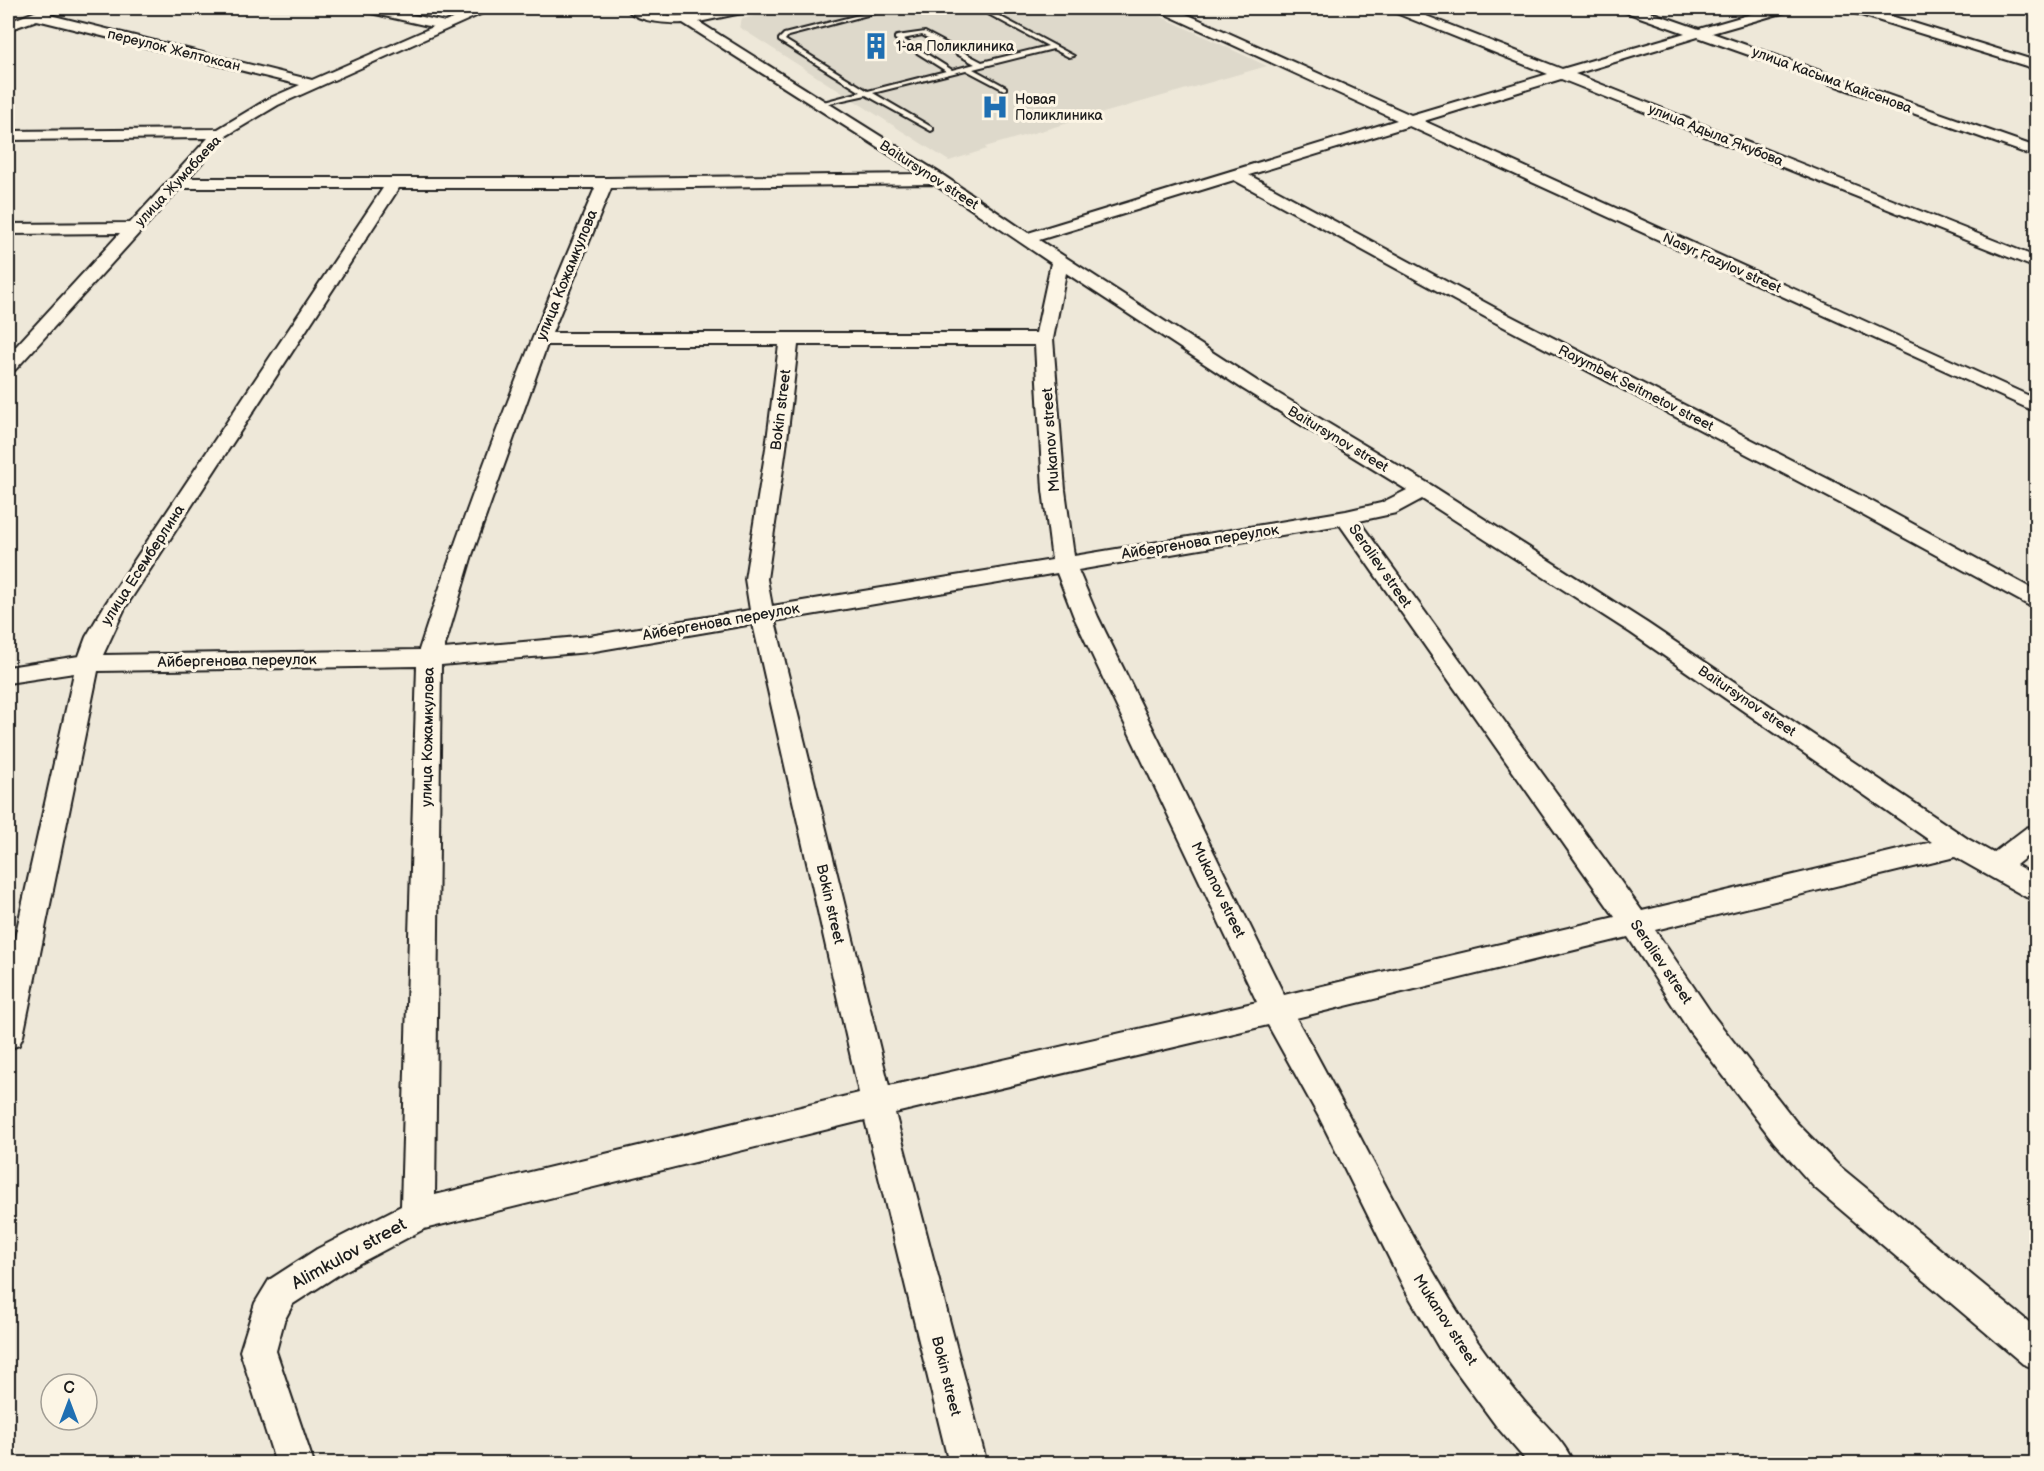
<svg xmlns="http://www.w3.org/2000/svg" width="2044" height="1471" viewBox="0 0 2044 1471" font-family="'Balsamiq Sans',sans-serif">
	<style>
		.built { fill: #ded9cb }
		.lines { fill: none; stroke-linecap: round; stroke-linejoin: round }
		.service-casing { stroke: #1c1c1c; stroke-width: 4 }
		.minor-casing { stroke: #1c1c1c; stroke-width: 4 }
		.service { fill: #fcf5e5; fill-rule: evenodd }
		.minor { fill: #fcf5e5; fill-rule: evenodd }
		.labels { text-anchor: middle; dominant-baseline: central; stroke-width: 6; stroke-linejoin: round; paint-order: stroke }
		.far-poi-label { font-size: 14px; fill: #1c1c1c; stroke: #fcf5e5; text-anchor: start }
		.far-street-label { font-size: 14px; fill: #1c1c1c; stroke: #fcf5e5 }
		.street-label { font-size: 15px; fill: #1c1c1c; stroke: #fcf5e5 }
		.near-street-label { font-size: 18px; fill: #1c1c1c; stroke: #fcf5e5 }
	</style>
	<rect width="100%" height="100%" fill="#eee8d9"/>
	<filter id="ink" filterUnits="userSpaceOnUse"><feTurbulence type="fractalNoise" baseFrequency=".0167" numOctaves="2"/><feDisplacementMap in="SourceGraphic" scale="12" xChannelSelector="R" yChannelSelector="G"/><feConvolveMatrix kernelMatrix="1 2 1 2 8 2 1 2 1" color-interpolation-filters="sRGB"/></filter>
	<g filter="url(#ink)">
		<path class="built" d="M 789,8 L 1143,8 L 1267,66 L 985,147 L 987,149 L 949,161 L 739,27 L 742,19 Z"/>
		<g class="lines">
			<defs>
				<path id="service" d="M 886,8 L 894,8 L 788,36 L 785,40 L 868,91 L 946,71 L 895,39 L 895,37 L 897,36 L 925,32 L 982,62 L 1048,46 L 977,8 L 984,8 L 1074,56 L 1069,57 L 1053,49 L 973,69 L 1006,87 L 1006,89 L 1004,90 L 966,70 L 873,93 L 933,128 L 933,130 L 931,131 L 866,95 L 816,106 L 816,104 L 861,92 L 779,41 L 779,39 L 784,34 ZM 922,35 L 975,64 L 952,70 L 903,39 Z"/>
				<g id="minor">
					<path d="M 45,8 L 55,8 L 56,11 L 50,15 L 312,80 L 433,27 L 362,11 L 361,8 L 382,8 L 445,22 L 478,8 L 494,8 L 278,105 L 226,136 L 188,178 L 605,178 L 920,174 L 683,23 C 666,24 636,22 626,8 C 644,8 659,16 677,16 C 702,15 726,8 752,8 L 751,11 L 699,22 L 944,176 L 1028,233 L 1397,120 L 1159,11 L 1158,8 L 1173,8 L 1411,115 L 1548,74 L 1391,11 L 1390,8 L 1406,8 L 1562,69 L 1685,33 L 1623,11 L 1622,8 L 1639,8 L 1699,29 L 1772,8 L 1790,8 L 1789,11 L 1712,33 L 2036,147 L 2036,156 L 2031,155 L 1698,37 L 1575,74 L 2036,257 L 2036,268 L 1561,79 L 1424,121 L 2036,399 L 2036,412 L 1409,126 L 1249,175 L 1499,310 L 1871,501 L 2036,591 L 2036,607 L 2028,605 L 1855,511 L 1487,318 L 1234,180 L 1039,240 L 1257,381 L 1431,485 L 1647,623 L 1968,839 L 1993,853 L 2026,828 L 2036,825 L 2036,849 L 2016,865 L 2036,876 L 2036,900 L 2026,897 L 1955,857 L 1655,930 L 1712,1014 L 1796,1122 L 1838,1165 L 2036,1328 L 2036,1369 L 2023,1364 L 1814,1187 L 1774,1142 L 1690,1032 L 1628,937 L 1296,1018 C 1353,1118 1401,1224 1463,1320 C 1481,1348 1502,1375 1523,1400 C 1540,1421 1563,1438 1574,1464 L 1529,1464 L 1497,1427 L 1439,1348 L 1404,1288 L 1319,1117 L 1268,1025 L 895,1113 L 987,1464 L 949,1464 L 865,1120 L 424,1229 L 341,1273 L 293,1304 L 284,1321 L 276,1351 L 314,1464 L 276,1464 L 240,1351 L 255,1303 L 269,1280 L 317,1249 L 401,1206 L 417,666 L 98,671 L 23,1036 L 19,1045 L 8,1049 L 8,969 L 74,673 L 8,683 L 8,667 L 79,656 L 86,637 L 106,603 L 383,188 L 180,188 L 15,370 L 8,372 L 8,355 L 120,233 L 8,234 L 8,224 L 130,223 L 208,138 L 8,140 L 8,131 L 218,129 L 268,99 L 300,85 L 37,20 L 8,30 L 8,22 ZM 934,184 L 1051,263 L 1036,333 L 552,333 L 611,188 ZM 399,188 L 595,188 C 530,340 470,493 419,650 L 103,655 L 125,608 ZM 1066,273 L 1243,389 L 1407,490 L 1381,503 L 1346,511 L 1074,556 L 1065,490 L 1053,339 ZM 547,345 L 779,345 L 766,448 L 745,579 L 750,610 L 589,636 L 444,649 L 472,555 ZM 798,345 L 1035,345 L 1043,490 L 1052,560 L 772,606 L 767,579 L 786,448 ZM 1422,499 L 1631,633 L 1932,842 L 1642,911 L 1359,521 L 1396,513 ZM 1340,525 L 1615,917 L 1284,995 L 1098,617 L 1078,570 ZM 1057,573 L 1074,617 L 1257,1002 L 889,1086 L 775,621 ZM 753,624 L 859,1093 L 435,1195 L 441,665 L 589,652 Z"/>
					<path d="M 1847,8 L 1865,8 L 2036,61 L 2036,69 L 1848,11 Z"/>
				</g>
			</defs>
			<use href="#service" class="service-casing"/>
			<use href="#minor" class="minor-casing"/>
			<use href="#service" class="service"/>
			<use href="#minor" class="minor"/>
		</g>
	</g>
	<defs>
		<symbol id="building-bare" viewBox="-9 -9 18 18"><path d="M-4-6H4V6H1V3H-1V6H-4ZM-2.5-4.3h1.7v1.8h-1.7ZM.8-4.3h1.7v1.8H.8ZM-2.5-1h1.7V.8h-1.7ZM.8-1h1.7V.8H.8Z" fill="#1f6fb2" stroke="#fcf5e5" stroke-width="2.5" paint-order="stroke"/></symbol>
		<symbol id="hospital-bare" viewBox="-9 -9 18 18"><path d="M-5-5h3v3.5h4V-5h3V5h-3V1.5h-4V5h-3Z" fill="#1f6fb2" stroke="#fcf5e5" stroke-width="2.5" paint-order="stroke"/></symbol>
	</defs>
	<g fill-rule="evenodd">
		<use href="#building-bare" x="857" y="27" width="38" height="38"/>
		<use href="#hospital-bare" x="976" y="88" width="38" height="38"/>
	</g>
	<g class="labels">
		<g class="far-poi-label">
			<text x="896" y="46">1-ая Поликлиника</text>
			<text x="1015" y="99">Новая<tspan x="1015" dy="16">Поликлиника</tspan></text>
		</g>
		<g class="far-street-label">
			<text transform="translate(174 50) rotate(14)">переулок Желтоксан</text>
			<text transform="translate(1832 80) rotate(20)">улица Касыма Кайсенова</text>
			<text transform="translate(1716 135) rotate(22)">улица Адыла Якубова</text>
			<text transform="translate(929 175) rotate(33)">Baitursynov street</text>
			<text transform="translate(178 181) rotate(-47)">улица Жумабаева</text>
			<text transform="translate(1722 263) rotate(24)">Nasyr Fazylov street</text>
			<text transform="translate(1636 388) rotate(27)">Rayymbek Seitmetov street</text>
			<text transform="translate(1338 439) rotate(31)">Baitursynov street</text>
			<text transform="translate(1747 701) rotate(34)">Baitursynov street</text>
		</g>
		<g class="street-label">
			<text transform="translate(567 275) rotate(-68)">улица Кожамкулова</text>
			<text transform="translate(781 410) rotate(-83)">Bokin street</text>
			<text transform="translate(1051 440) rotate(-94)">Mukanov street</text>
			<text transform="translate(1200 542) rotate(-9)">Айбергенова переулок</text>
			<text transform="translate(143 565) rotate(-57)">улица Есемберлина</text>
			<text transform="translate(1380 566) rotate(55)">Seraliev street</text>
			<text transform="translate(721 622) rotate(-10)">Айбергенова переулок</text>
			<text transform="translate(237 661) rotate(-1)">Айбергенова переулок</text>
			<text transform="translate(428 737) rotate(-89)">улица Кожамкулова</text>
			<text transform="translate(1218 890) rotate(64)">Mukanov street</text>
			<text transform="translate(830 904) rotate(77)">Bokin street</text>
			<text transform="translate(1661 962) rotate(56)">Seraliev street</text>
			<text transform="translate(1445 1320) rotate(57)">Mukanov street</text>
			<text transform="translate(946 1376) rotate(76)">Bokin street</text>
		</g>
		<g class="near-street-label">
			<text transform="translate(349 1254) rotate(-29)">Alimkulov street</text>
		</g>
	</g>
	<rect width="2044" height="1471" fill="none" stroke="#fcf5e5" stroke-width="30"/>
	<rect x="15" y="15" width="2014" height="1441" fill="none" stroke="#1c1c1c" stroke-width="2" filter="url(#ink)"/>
	<g transform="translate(69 1402)"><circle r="28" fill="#fcf5e5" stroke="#a29e95" stroke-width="1.5"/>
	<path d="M0-4.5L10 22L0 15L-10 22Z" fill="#1f6fb2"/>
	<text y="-9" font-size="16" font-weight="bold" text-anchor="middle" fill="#1c1c1c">С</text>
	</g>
</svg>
